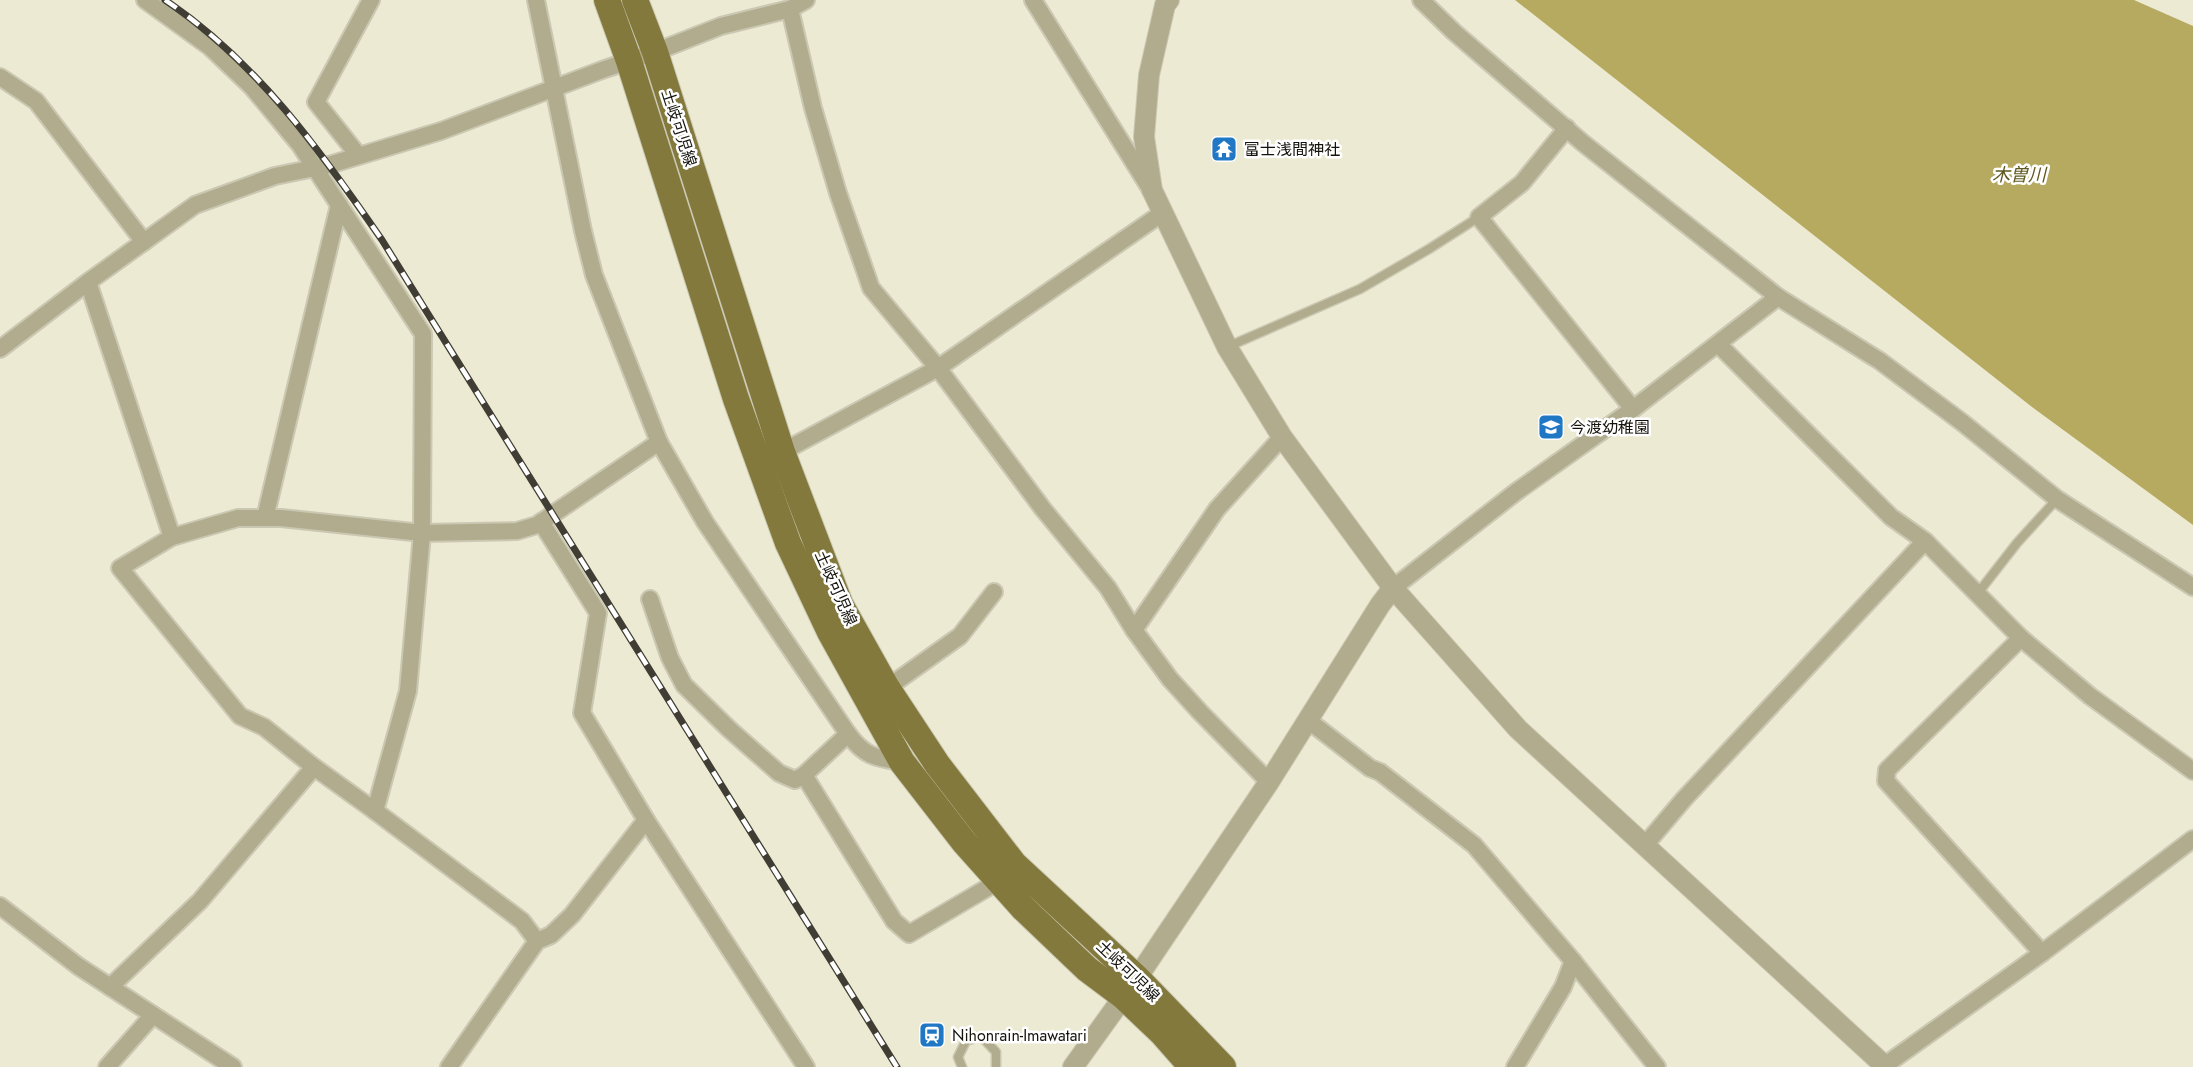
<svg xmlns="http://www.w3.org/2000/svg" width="2193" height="1067" viewBox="0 0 2193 1067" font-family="Jost,'Noto Sans JP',sans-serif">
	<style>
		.water { fill: #b6aa60 }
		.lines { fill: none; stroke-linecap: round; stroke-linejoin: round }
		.service-casing { stroke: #cac8b3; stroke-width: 11 }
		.minor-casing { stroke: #cac8b3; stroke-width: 20 }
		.tertiary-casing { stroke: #cac8b3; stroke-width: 22 }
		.primary-casing { stroke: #cac8b3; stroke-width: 28 }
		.service { stroke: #b1ac8d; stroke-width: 8 }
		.minor { stroke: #b1ac8d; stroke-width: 16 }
		.tertiary { stroke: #b1ac8d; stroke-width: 20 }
		.primary { stroke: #83793c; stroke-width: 26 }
		.rail-casing { stroke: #403e34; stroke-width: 7 }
		.rail { stroke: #fff; stroke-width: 4.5; stroke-dasharray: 14; stroke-linecap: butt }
		.labels { text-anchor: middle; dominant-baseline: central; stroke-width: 5; stroke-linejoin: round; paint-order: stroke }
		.street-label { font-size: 16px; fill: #15130c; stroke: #fff }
		.poi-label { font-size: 16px; fill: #15130c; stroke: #fff; text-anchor: start }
		.water-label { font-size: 18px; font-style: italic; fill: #615820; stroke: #fff }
	</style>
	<rect width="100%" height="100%" fill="#edead3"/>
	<path class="water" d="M 1515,0 L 2134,0 L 2193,26 L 2193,525 L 2032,407 Z"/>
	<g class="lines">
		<defs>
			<g id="service">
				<path d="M 1227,347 L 1360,289 L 1429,249 L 1479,217"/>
				<path d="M 1978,593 L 2017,543 L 2057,499"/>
				<path d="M 962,1067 L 958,1057 L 966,1041 L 981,1036 L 996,1052 L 996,1067"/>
			</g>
			<g id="minor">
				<path d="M 145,0 L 210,47 L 252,87 L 300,145 L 423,334 L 422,533 L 408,691 L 375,811 L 522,921 L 537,941"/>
				<path d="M 536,0 L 583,231 L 594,275 L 659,442 L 705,522 L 848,734 C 865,757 876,758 902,762"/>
				<path d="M 1033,0 L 1151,190"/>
				<path d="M 1421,0 L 1454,32 L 1583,143 L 1778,297 L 1880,361 L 1963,423 L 2057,499 L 2193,587"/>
				<path d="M 790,9 L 813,108 L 838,193 L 871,288 L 938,368 L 1043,509 L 1108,588 L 1134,630 L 1170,679 L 1200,712 L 1269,782"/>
				<path d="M 0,77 L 36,101 L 144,242"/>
				<path d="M 1567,128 L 1522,183 L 1479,217 L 1633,409"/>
				<path d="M 358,155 L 316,102 L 371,0"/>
				<path d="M 88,282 L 172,537"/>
				<path d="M 1718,344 L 1891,517 L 1925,541 L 2021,638 L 2090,696 L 2193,771"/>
				<path d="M 0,349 L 88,282 L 195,205 L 275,176 L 329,165 L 441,131 L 602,70 L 655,52 L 721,26 L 790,9 L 806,0"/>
				<path d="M 782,452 L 938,368 L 1161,214"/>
				<path d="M 265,518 L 339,205"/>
				<path d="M 541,522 L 598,613 L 582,713 L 646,820 L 806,1067"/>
				<path d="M 1393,588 L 1516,492 L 1633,409 L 1778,297"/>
				<path d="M 650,599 L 670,658 L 684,685 L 729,729 L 779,773 L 795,780 L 804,775 L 848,734"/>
				<path d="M 1134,630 L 1217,509 L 1282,437"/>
				<path d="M 2021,638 L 1887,770 L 1886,781 L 2042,953"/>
				<path d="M 887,688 L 960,636 L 994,592"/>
				<path d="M 1309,721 L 1370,768 L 1380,772 L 1474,845 L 1573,961 L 1657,1067"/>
				<path d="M 314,767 L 375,811"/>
				<path d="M 804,775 L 894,921 L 909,934 L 987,888 L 996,877"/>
				<path d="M 1645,845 L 1684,799 L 1925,541"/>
				<path d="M 0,906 L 78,966 L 233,1067"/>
				<path d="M 110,987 L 200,901 L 314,767 L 264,727 L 240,716 L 120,568 L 172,537 L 238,518 L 281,518 L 422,533 L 517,531 L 537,525 L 659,442"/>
				<path d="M 1884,1066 L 2042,953 L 2193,839"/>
				<path d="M 107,1067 L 153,1015"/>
				<path d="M 449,1067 L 537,941 L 551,935 L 572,915 L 646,820"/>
				<path d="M 1515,1067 L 1563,987 L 1573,961"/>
			</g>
			<g id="tertiary">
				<path d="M 1169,0 L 1165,5 L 1149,75 L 1144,137 L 1152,190 L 1227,347 L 1282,437 L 1393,588 L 1518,729 L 1886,1067"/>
				<path d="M 1073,1067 L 1137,978 L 1269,782 L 1380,605 L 1393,588"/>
			</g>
			<g id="primary">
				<path d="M 607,0 L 629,61 L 736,399 L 788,543 L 830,632 L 902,762 L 964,842 L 1023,908 L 1087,969 L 1123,996 L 1161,1032 L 1192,1067"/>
				<path d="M 635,0 L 655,52 L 782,452 L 840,604 L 887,688 L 937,764 L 1014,864 L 1137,978 L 1223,1067"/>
			</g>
		</defs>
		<use href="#service" class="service-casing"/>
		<use href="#minor" class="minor-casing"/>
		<use href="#tertiary" class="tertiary-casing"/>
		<use href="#primary" class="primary-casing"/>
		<use href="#service" class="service"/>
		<use href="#minor" class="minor"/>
		<use href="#tertiary" class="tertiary"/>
		<use href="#primary" class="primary"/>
		<defs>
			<path id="rail" d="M 165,0 C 257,62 320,150 382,240 L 897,1067"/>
		</defs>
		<use href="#rail" class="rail-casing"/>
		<use href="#rail" class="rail"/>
	</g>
	<defs>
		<symbol id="temple-square" viewBox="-11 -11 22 22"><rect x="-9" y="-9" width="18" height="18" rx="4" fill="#2078c5" stroke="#fff"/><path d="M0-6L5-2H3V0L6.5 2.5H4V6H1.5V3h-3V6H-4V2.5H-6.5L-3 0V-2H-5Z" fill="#fff"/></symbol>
		<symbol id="school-square" viewBox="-11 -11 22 22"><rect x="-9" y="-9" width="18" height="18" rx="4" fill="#2078c5" stroke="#fff"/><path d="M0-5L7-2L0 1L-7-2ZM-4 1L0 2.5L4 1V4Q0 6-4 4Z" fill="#fff"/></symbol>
		<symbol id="station-square" viewBox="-11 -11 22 22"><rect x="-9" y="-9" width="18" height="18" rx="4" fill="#2078c5" stroke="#fff"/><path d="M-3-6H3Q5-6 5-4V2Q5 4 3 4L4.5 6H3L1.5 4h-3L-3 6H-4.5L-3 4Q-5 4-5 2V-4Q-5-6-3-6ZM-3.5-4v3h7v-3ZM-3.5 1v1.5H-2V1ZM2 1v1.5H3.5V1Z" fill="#fff"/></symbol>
	</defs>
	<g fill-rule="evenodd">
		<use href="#temple-square" x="1209" y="134" width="30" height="30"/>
		<use href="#school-square" x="1536" y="412" width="30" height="30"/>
		<use href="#station-square" x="917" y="1020" width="30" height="30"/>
	</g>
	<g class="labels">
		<g class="street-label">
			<text transform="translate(679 128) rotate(72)">土岐可児線</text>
			<text transform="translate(836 588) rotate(66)">土岐可児線</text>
			<text transform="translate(1128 971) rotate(44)">土岐可児線</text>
		</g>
		<g class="poi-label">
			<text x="1244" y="149">富士浅間神社</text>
			<text x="1570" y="427">今渡幼稚園</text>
			<text x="952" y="1035">Nihonrain-Imawatari</text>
		</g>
		<g class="water-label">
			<text x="2019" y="175">木曽川</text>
		</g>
	</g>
</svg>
